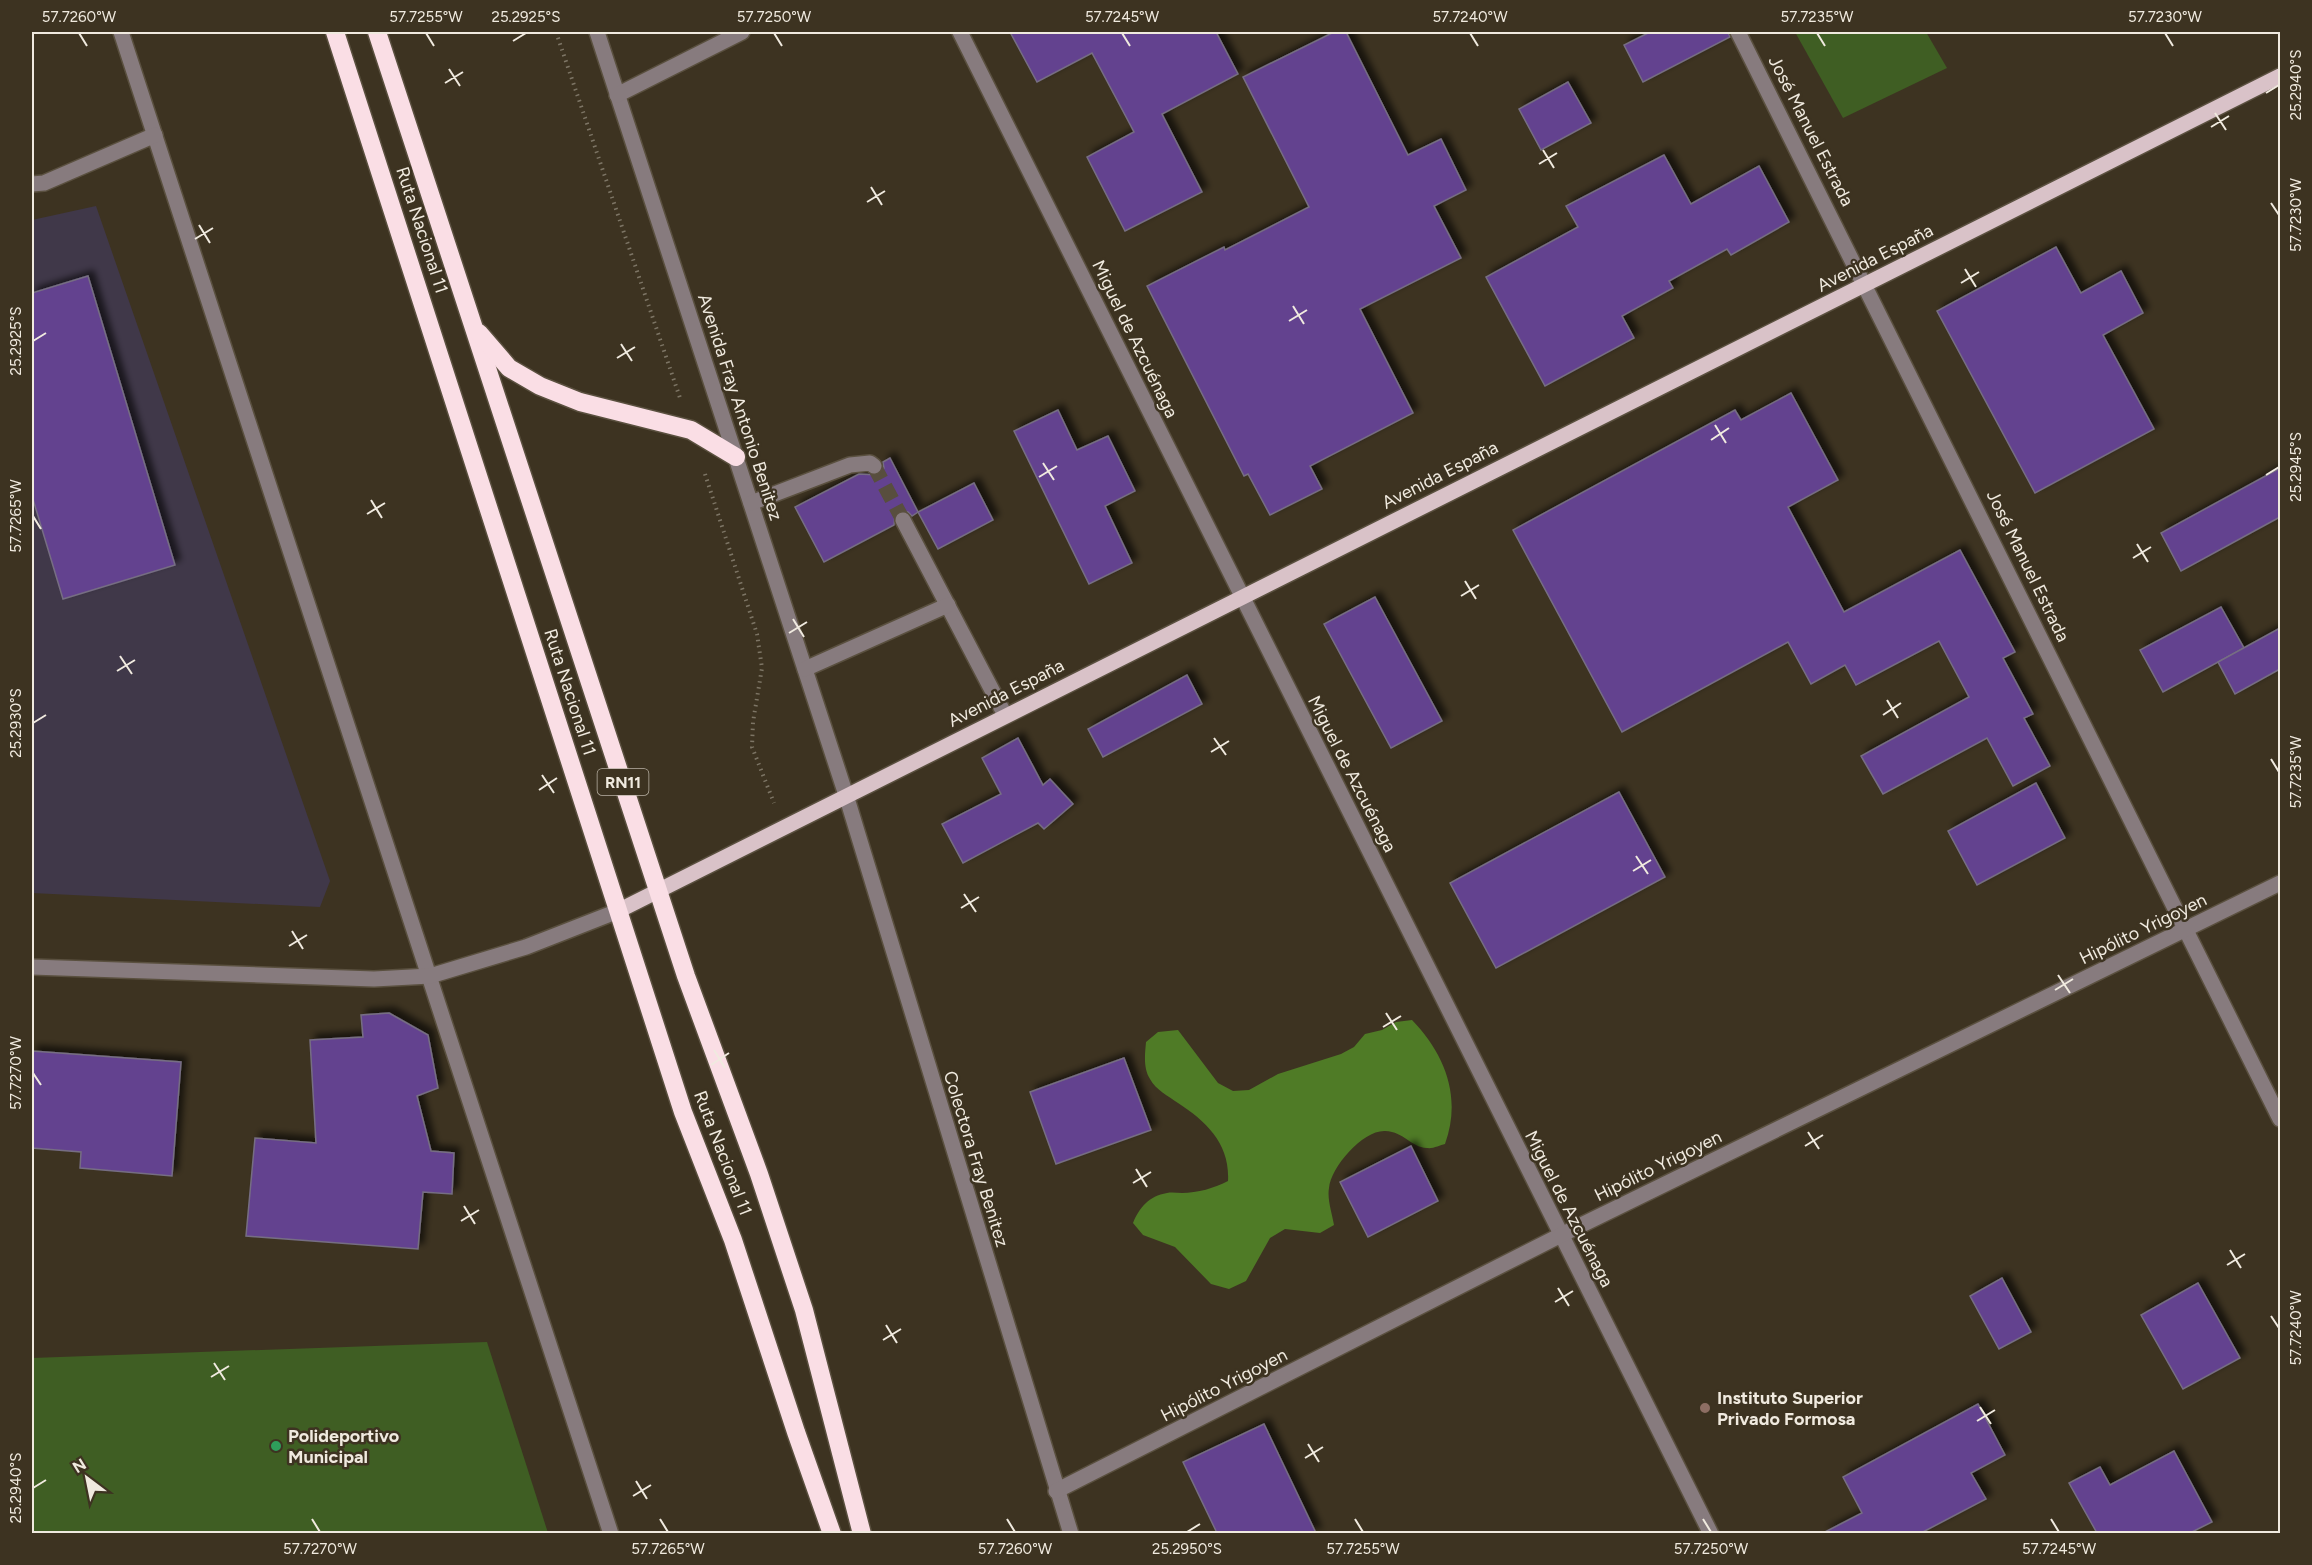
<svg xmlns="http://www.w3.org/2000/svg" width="2312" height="1565" viewBox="0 0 2312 1565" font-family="Figtree,sans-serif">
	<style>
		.education { fill: #403849 }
		.green { fill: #3f5e23 }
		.forest { fill: #4f7b26 }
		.building { fill: #64428f; stroke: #766e83; stroke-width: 1.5; filter: url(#shadow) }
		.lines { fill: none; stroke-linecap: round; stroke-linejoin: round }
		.minor-tunnel { stroke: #584e3e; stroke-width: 15; stroke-dasharray: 15 8; stroke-linecap: butt }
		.minor-casing { stroke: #5a503f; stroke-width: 18 }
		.major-casing { stroke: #5a503f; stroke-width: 18 }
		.highway-casing { stroke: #5a503f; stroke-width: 21 }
		.path { stroke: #7d7565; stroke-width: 4; stroke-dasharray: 1.5 4.5; stroke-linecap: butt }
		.minor { stroke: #877b7e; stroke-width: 15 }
		.major { stroke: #d9c2c8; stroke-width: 15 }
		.highway { stroke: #fadee5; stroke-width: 18 }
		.ticks { fill: none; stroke: #f0eadf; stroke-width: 2 }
		.education-dot { fill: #8d6e63; stroke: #3d3321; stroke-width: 2 }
		.leisure-dot { fill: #2e9e5b; stroke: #3d3321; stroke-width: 2 }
		.labels { text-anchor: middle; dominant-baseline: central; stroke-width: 5; stroke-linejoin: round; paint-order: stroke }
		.shield { fill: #3d3321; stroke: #bab3a6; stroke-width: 1.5 }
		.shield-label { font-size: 16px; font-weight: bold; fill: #f0eadf }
		.street-label { font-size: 18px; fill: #f0eadf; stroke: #3d3321 }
		.poi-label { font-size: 18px; font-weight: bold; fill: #f0eadf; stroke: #3d3321; text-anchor: start }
		.neatline { fill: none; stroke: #f0eadf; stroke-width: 2 }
		.ticks-label { font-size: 15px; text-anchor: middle; fill: #f0eadf }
	</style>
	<defs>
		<filter id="shadow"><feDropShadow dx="5.5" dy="-5.5" stdDeviation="3" flood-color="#0009"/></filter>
	</defs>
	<rect width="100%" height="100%" fill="#3d3321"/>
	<path class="education" d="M 96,206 L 330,881 L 320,907 L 32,893 L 32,220 Z"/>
	<g class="green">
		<path d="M 1795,32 L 1926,32 L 1947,68 L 1843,118 Z"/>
		<path d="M 487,1342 L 548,1533 L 32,1533 L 32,1358 Z"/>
	</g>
	<path class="forest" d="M 1412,1020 C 1445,1054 1462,1097 1445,1144 C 1440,1145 1433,1149 1427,1148 C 1410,1147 1405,1132 1385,1131 C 1363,1130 1331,1167 1329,1188 C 1327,1199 1332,1213 1334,1225 L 1320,1233 L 1285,1229 L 1270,1238 L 1246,1281 L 1229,1289 L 1211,1284 L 1175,1247 L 1143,1235 L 1133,1223 C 1139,1208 1149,1196 1167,1193 C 1172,1192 1177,1193 1182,1193 C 1197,1193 1215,1188 1228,1181 C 1230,1144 1207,1122 1178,1103 C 1168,1096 1156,1090 1150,1079 C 1143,1068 1145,1054 1146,1042 L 1158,1032 L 1178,1030 L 1218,1083 L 1233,1091 L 1249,1090 L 1278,1074 L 1341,1054 L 1354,1047 L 1365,1034 L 1382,1030 L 1396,1022 Z"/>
	<g class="building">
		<path d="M 1010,32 L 1216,32 L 1238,74 L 1162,114 L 1202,192 L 1125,231 L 1087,157 L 1134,132 L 1092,53 L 1037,82 Z"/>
		<path d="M 1334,32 L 1346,32 L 1408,155 L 1441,139 L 1466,190 L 1434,206 L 1461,258 L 1360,309 L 1413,413 L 1310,466 L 1322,489 L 1270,515 L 1248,474 L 1244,476 L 1147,286 L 1224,247 L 1225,250 L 1309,207 L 1243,77 Z"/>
		<path d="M 1650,32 L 1728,32 L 1730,37 L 1643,82 L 1624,45 Z"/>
		<path d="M 1568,82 L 1591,123 L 1541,150 L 1519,109 Z"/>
		<path d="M 1664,155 L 1691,204 L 1759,166 L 1789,222 L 1731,255 L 1727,249 L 1669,281 L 1673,288 L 1622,316 L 1634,338 L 1545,386 L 1486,277 L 1578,227 L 1566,206 Z"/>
		<path d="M 2056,247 L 2081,293 L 2121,271 L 2143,313 L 2103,335 L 2154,429 L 2035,493 L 1937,311 Z"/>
		<path d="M 88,276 L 175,565 L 63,599 L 32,496 L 32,293 Z"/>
		<path d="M 1791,393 L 1838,480 L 1788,507 L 1844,612 L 1960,550 L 2015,652 L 2003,658 L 2033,714 L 2024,718 L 2050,766 L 2013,786 L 1987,738 L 1883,794 L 1861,756 L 1969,697 L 1939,641 L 1856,685 L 1845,665 L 1811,684 L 1788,642 L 1622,732 L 1513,530 L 1735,410 L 1741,420 Z"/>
		<path d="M 1058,410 L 1077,450 L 1108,436 L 1135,491 L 1105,506 L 1132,563 L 1089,584 L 1014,431 Z"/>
		<path d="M 890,458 L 918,512 L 912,516 L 908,512 L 899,511 L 895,515 L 894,525 L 824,562 L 795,507 L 859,474 L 878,475 L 884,468 L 883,462 Z"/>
		<path d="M 2280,468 L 2280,517 L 2181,571 L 2161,533 Z"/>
		<path d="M 974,483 L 993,520 L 938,549 L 918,512 Z"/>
		<path d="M 1375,597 L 1442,721 L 1391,748 L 1324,624 Z"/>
		<path d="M 2221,607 L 2244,648 L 2163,692 L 2140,650 Z"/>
		<path d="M 2280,628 L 2280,669 L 2235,694 L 2218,662 Z"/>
		<path d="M 1187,675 L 1202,704 L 1103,757 L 1088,729 Z"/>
		<path d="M 1018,738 L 1043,785 L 1050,779 L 1073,804 L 1044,829 L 1038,823 L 963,863 L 942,824 L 1001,794 L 982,758 Z"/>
		<path d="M 2036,783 L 2065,838 L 1977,885 L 1948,831 Z"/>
		<path d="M 1619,792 L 1665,877 L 1496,968 L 1450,883 Z"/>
		<path d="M 389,1013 L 428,1035 L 438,1088 L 417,1096 L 431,1151 L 454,1153 L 452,1194 L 423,1192 L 418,1249 L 246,1236 L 255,1138 L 316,1143 L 310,1040 L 363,1037 L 361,1015 Z"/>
		<path d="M 32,1051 L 181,1062 L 172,1176 L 80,1168 L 81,1152 L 32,1148 Z"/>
		<path d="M 1124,1058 L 1151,1130 L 1056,1164 L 1030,1092 Z"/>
		<path d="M 1411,1146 L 1438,1201 L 1368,1237 L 1340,1182 Z"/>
		<path d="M 2002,1278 L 2031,1332 L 1999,1349 L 1970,1296 Z"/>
		<path d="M 2198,1283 L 2240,1358 L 2183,1389 L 2141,1315 Z"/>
		<path d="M 1978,1404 L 2005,1455 L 1971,1473 L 1986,1499 L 1921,1533 L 1823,1533 L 1862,1513 L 1843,1477 Z"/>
		<path d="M 1264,1424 L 1316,1533 L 1217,1533 L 1183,1462 Z"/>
		<path d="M 2174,1451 L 2212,1522 L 2190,1533 L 2097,1533 L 2069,1483 L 2100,1467 L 2110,1485 Z"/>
	</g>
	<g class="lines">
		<path class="minor-tunnel" d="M 874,466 L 903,520"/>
		<defs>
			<g id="minor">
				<path d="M 121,32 L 611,1534"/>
				<path d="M 597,32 L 846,795 L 1071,1534"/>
				<path d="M 960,32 L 1711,1534"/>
				<path d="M 1738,32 L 2280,1119"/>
				<path d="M 617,95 L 742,32"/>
				<path d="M 32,184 L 44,183 L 155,135"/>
				<path d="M 751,503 L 850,465 L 870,463 L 874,466"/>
				<path d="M 903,520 L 1005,715"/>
				<path d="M 805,669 L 948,605"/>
				<path d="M 32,967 L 374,979 L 430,976 L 526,947 L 618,911"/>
				<path d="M 1056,1491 L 1561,1235 L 2280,883"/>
			</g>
			<path id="major" d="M 618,911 L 2280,76"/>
			<g id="highway">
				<path d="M 335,32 L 683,1112 L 733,1240 L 796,1432 L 832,1534"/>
				<path d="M 377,32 L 686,976 L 759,1174 L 804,1310 L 862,1534"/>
				<path d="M 479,333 L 509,368 L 540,386 L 580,402 L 691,430 L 736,457"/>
			</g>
		</defs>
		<use href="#minor" class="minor-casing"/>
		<use href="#major" class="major-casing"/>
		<use href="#highway" class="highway-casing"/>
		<g class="path">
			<path d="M 556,32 L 680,398"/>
			<path d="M 705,474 L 757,634 L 762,668 L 753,722 L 752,747 L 774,803"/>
		</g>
		<use href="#minor" class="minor"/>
		<use href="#major" class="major"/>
		<use href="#highway" class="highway"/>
	</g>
	<path class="ticks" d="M 79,33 L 87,46M 426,33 L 434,46M 774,33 L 782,46M 1122,33 L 1130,46M 1470,33 L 1478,46M 1817,33 L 1825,46M 2165,33 L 2173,46M 513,41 L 526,33M 449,69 L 460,86M 445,83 L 463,72M 2266,93 L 2279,85M 2215,113 L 2226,130M 2211,127 L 2229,116M 1543,150 L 1554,168M 1539,164 L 1557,153M 871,187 L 882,205M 867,202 L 885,191M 2271,203 L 2279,215M 199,225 L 210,243M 195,239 L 213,228M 1965,269 L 1976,287M 1961,283 L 1979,272M 1293,306 L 1304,324M 1289,321 L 1307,310M 33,341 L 46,333M 621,344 L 632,361M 617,358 L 635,347M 1715,425 L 1726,443M 1711,440 L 1729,428M 1043,463 L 1054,480M 2266,475 L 2279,467M 1039,477 L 1057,466M 371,500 L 382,518M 367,514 L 385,503M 33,516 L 41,529M 2137,544 L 2148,562M 2133,558 L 2151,547M 1465,581 L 1476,599M 1461,596 L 1479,585M 793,619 L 804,637M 789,633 L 807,622M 120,656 L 132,674M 117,671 L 135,660M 1887,700 L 1898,718M 1883,715 L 1901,703M 33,723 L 46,715M 1214,738 L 1226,755M 1211,752 L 1229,741M 2271,759 L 2279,772M 542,775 L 554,793M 539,790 L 557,778M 1636,856 L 1648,874M 1633,871 L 1651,860M 964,894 L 976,912M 961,908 L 979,897M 292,931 L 303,949M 289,946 L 307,935M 2058,975 L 2070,993M 2055,990 L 2073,979M 1386,1013 L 1397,1030M 1383,1027 L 1401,1016M 714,1050 L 725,1068M 711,1065 L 729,1053M 33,1073 L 41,1085M 1808,1132 L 1819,1149M 1805,1146 L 1823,1135M 1136,1169 L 1147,1187M 1133,1183 L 1151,1172M 464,1206 L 475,1224M 461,1221 L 479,1210M 2230,1250 L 2241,1268M 2227,1265 L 2245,1254M 1558,1288 L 1569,1306M 1555,1302 L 1573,1291M 2271,1316 L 2279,1328M 886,1325 L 897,1343M 883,1340 L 901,1329M 214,1363 L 225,1380M 211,1377 L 229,1366M 1980,1407 L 1991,1424M 1977,1421 L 1995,1410M 1308,1444 L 1319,1462M 1305,1458 L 1323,1447M 636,1481 L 647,1499M 33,1488 L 46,1480M 633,1496 L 651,1485M 312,1519 L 320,1532M 660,1519 L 668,1532M 1007,1519 L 1015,1532M 1355,1519 L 1363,1532M 1703,1519 L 1711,1532M 2051,1519 L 2059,1532M 1187,1532 L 1200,1524"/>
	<circle class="education-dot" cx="1705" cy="1408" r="6"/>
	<circle class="leisure-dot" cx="276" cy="1446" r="6"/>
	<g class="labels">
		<rect class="shield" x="597.5" y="769" width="51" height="26" rx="4.5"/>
		<g class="shield-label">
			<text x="623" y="782">RN11</text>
		</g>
		<g class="street-label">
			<text transform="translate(1811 131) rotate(63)">José Manuel Estrada</text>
			<text transform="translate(422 230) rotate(72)">Ruta Nacional 11</text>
			<text transform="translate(1875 258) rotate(-27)">Avenida España</text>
			<text transform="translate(1135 339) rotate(64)">Miguel de Azcuénaga</text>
			<text transform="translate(740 407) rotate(72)">Avenida Fray Antonio Benitez</text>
			<text transform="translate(1440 475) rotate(-27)">Avenida España</text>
			<text transform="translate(2028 566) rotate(64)">José Manuel Estrada</text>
			<text transform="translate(570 692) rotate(72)">Ruta Nacional 11</text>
			<text transform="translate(1006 693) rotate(-27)">Avenida España</text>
			<text transform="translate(1352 774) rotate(63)">Miguel de Azcuénaga</text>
			<text transform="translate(2143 929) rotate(-26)">Hipólito Yrigoyen</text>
			<text transform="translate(723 1153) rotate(69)">Ruta Nacional 11</text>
			<text transform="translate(976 1159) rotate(73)">Colectora Fray Benitez</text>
			<text transform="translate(1658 1166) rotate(-26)">Hipólito Yrigoyen</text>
			<text transform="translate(1569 1209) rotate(63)">Miguel de Azcuénaga</text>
			<text transform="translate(1224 1385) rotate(-27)">Hipólito Yrigoyen</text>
		</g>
		<g class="poi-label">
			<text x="1717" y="1398">Instituto Superior<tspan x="1717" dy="21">Privado Formosa</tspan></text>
			<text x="288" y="1436">Polideportivo<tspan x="288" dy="21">Municipal</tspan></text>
		</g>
	</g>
	<rect width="2312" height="1565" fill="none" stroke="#3d3321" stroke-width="66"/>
	<g transform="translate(87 1478) rotate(328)" stroke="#3d3321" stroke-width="4.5" paint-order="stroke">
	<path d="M0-4.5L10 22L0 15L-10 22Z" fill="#f0eadf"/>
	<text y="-9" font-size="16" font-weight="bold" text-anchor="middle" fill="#f0eadf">N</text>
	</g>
	<rect x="33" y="33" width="2246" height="1499" class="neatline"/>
	<g class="ticks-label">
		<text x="79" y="22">57.7260°W</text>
		<text x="426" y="22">57.7255°W</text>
		<text x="526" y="22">25.2925°S</text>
		<text x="774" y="22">57.7250°W</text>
		<text x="1122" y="22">57.7245°W</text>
		<text x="1470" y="22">57.7240°W</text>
		<text x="1817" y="22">57.7235°W</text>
		<text x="2165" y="22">57.7230°W</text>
		<text transform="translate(2296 85) rotate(-90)" y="5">25.2940°S</text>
		<text transform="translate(2296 215) rotate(-90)" y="5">57.7230°W</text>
		<text transform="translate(16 341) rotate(-90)" y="5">25.2925°S</text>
		<text transform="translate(2296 467) rotate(-90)" y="5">25.2945°S</text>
		<text transform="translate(16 516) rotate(-90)" y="5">57.7265°W</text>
		<text transform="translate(16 723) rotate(-90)" y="5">25.2930°S</text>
		<text transform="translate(2296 772) rotate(-90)" y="5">57.7235°W</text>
		<text transform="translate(16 1073) rotate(-90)" y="5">57.7270°W</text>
		<text transform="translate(2296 1328) rotate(-90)" y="5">57.7240°W</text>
		<text transform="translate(16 1488) rotate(-90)" y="5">25.2940°S</text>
		<text x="320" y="1554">57.7270°W</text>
		<text x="668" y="1554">57.7265°W</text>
		<text x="1015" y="1554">57.7260°W</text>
		<text x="1187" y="1554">25.2950°S</text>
		<text x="1363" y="1554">57.7255°W</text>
		<text x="1711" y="1554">57.7250°W</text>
		<text x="2059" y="1554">57.7245°W</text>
	</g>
</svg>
